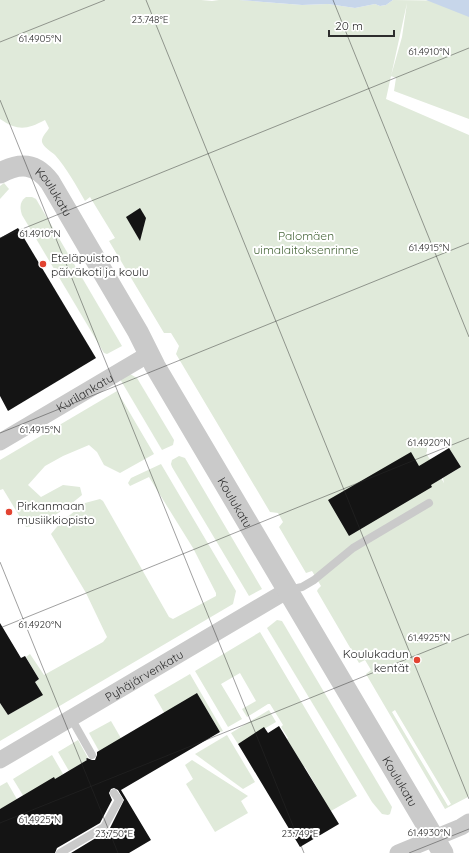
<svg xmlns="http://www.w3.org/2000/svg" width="469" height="853" viewBox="0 0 469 853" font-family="Quicksand,sans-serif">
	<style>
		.green { fill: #e0eada; fill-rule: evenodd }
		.water { fill: #c7d6ea }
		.building { fill: #141414 }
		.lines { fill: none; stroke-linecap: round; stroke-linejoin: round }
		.service { stroke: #cacaca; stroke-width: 8 }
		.minor { stroke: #cacaca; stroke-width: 17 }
		.tertiary { stroke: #cacaca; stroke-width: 21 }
		.ticks { fill: none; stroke: #2d2d2d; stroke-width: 1; stroke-opacity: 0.45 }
		.poi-dot { fill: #e24331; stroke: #fff; stroke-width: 1.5 }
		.labels { text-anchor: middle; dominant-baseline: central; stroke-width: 4; stroke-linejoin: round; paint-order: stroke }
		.street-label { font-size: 12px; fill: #2d2d2d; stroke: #fff }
		.park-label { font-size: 12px; fill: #48673b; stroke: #fff }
		.poi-label { font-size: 12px; fill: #2d2d2d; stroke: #fff; text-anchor: start }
		.ticks-label { font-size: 10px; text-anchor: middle; fill: #2d2d2d; stroke: #fff; stroke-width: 4; stroke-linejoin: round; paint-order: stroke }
	</style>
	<rect width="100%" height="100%" fill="#fff"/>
	<g class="green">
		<path d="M 0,0 L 201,0 L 212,1 L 219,0 L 239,0 L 302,5 L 328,4 L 355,8 L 375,4 L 380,6 L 386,5 L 393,0 L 469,1 L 469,119 L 394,91 L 396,78 L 391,76 L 402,37 L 407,3 L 386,99 L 469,135 L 469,795 L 468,797 L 445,809 L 366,674 L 371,670 L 365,660 L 359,663 L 317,591 L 318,589 L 321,586 L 312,571 L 306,573 L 279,527 L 283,522 L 278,513 L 270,512 L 176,354 L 179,346 L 171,333 L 164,333 L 109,241 L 115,238 L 90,197 L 85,201 C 76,185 67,169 55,155 C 52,152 43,147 42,142 C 41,137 47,132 49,128 L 45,120 C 26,130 18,131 0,119 ZM 441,437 L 461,467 L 443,478 L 444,483 L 426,453 L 427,452 L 427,442 ZM 395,710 L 451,804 L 448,806 L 392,712 Z"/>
		<path d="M 4,183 L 9,189 L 0,199 L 0,186 Z"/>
		<path d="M 26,197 L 32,197 L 36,199 L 122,346 L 107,354 L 104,353 L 22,215 C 20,208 19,202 26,197 Z"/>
		<path d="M 130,374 L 137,378 L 174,440 L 173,445 L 162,450 L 120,379 Z"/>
		<path d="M 117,391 L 154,454 L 120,473 L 104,465 L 97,452 L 89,445 L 63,456 L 45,466 L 28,485 L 41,497 L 63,485 L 80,487 L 82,495 C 68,507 44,525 26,527 L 3,489 L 0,490 L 0,460 Z"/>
		<path d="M 179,456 L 185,458 L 262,589 L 249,596 L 172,467 L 171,464 L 172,460 Z"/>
		<path d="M 161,464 L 236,591 L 233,604 L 0,741 L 0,703 L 8,715 L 42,695 L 35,682 L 39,679 L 26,657 L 30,654 L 44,675 L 103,642 L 107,637 L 86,593 L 51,534 L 61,522 L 85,503 L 100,499 L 103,501 L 169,617 L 173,619 L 216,596 L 216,593 L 193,548 L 149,477 L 130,486 L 128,483 L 131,478 Z"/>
		<path d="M 277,620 L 282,621 L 392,807 L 390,814 L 388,815 L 382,814 L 372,802 L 267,628 Z"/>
		<path d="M 260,632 L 357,796 L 331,811 L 318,792 L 319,791 L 305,767 L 303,767 L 287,739 L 288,738 L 281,727 L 283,725 L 270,704 L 268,704 L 247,717 L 242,709 L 256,701 L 240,673 L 221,684 L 242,719 L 228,727 L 195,671 Z"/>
		<path d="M 190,674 L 223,731 L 220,732 L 198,695 L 165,714 L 154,695 Z"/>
		<path d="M 269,710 L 276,722 L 238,744 L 231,733 Z"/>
		<path d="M 111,721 L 122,740 L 99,751 L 89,733 Z"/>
		<path d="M 227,735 L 255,782 L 243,789 L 195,754 Z"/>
		<path d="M 78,740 L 88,758 L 86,759 L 87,760 L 69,771 L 58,752 Z"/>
		<path d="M 52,755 L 63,774 L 55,779 L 54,778 L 24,797 L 13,779 Z"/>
		<path d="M 192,760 L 248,796 L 241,801 L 248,813 L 215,832 L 186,784 L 193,779 L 185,765 Z"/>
		<path d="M 7,782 L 18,801 L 0,809 L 0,786 Z"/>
	</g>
	<g class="water">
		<path d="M 239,0 L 393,0 L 386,5 L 380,6 L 375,4 L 355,8 L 328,4 L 302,5 Z"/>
		<path d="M 426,0 L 469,0 L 469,17 Z"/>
	</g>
	<g class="building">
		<path d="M 140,208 L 146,218 L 140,241 L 126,217 Z"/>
		<path d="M 18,228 L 96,358 L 8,411 L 0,396 L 0,238 Z"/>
		<path d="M 449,448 L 461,467 L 431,485 L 432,487 L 349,536 L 328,500 L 411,452 L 419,466 Z"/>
		<path d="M 0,623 L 21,658 L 25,656 L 39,679 L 35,682 L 43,695 L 8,715 L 0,703 Z"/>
		<path d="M 197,693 L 220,732 L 121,790 L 151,840 L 129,853 L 71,853 L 109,830 L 124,800 L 118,790 L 114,788 L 111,789 L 109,793 L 112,800 L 100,823 L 57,848 L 55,853 L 0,853 L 0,809 L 54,777 L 55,779 L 87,760 L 86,759 L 87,758 L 92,760 L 95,760 L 97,755 L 97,752 Z"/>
		<path d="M 279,726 L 339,824 L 300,847 L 238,744 L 264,727 L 268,733 Z"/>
	</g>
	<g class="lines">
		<g class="service">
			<path d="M 288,590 L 302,587 L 314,580 L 353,548 L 429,503"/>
			<path d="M 71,718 L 92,755"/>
			<path d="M 60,853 L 104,827 L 119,800 L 114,793"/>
		</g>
		<g class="minor">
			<path id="s1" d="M 0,442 L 149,354"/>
			<path id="s2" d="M 0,760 L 288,590"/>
			<path d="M 398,853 L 461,827 L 469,822"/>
		</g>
		<path class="tertiary" id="s3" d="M 0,173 C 20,162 36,163 50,182 L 138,332 L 155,366 L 443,853"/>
	</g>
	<path class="ticks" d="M 146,0 L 469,799M 333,0 L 469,337M 0,42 L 105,0M 0,100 L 304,853M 0,238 L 469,48M 0,433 L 469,243M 0,562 L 118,853M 0,628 L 469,438M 0,823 L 469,634M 409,853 L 469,829"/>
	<g class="poi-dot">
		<circle cx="43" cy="264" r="4"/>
		<circle cx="9" cy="512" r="4"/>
		<circle cx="417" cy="660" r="4"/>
	</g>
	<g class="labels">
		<g class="street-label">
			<text stroke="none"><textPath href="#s3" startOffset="67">Koulukatu</textPath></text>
			<text stroke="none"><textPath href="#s1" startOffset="98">Kurilankatu</textPath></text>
			<text stroke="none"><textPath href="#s3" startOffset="427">Koulukatu</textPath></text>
			<text stroke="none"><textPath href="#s2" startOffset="167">Pyhäjärvenkatu</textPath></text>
			<text stroke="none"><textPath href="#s3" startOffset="751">Koulukatu</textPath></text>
		</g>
		<g class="park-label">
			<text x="306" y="235">Palomäen<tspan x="306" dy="14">uimalaitoksenrinne</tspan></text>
		</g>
		<g class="poi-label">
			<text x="51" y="257">Eteläpuiston<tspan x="51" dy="14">päiväkoti ja koulu</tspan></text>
			<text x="17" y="505">Pirkanmaan<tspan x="17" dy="14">musiikkiopisto</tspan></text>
			<text x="409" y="653" text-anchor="end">Koulukadun<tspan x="409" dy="14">kentät</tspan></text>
		</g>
	</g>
	<g class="ticks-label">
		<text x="150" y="23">23.748°E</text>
		<text x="40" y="42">61.4905°N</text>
		<text x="429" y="55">61.4910°N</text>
		<text x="40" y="237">61.4910°N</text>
		<text x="429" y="251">61.4915°N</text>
		<text x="40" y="433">61.4915°N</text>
		<text x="429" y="446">61.4920°N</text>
		<text x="40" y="628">61.4920°N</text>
		<text x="429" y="641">61.4925°N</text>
		<text x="40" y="823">61.4925°N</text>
		<text x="429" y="836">61.4930°N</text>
		<text x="114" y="837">23.750°E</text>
		<text x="300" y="837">23.749°E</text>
	</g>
	<path d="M329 30v6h65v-6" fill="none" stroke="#2d2d2d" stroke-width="2"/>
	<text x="335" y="30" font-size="12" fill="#2d2d2d" stroke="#ffffff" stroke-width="3" paint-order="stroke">20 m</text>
</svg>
